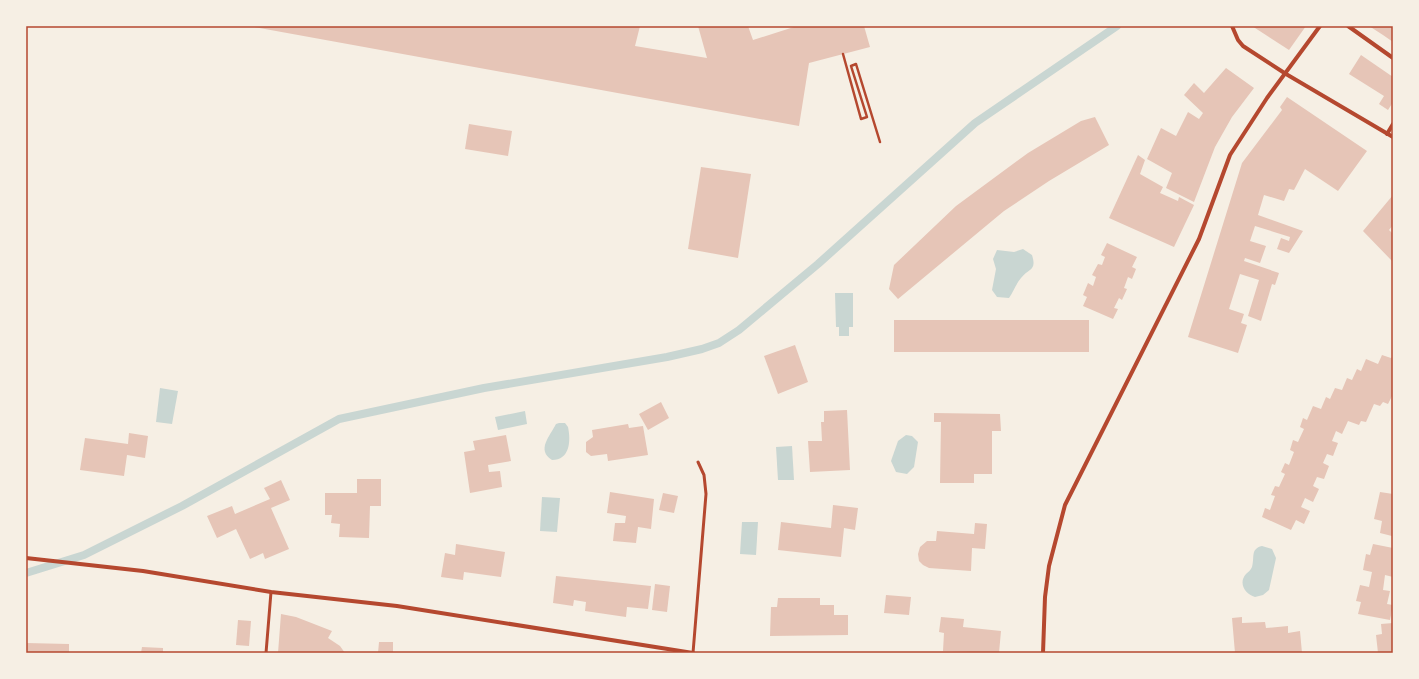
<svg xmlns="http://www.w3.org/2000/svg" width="1419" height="679" viewBox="0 0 1419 679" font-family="'Archivo Narrow',sans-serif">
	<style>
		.water { fill: #c9d6d2 }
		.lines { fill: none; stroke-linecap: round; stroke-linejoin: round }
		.stream { stroke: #c9d6d2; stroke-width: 8 }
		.building { fill: #e6c5b7 }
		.path { stroke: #b5482f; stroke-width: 2.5 }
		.service { stroke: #b5482f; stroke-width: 3 }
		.minor { stroke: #b5482f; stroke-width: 4 }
		.neatline { fill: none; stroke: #b5482f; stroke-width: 1.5 }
	</style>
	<rect width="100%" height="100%" fill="#f6efe4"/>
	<g class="water">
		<path d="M 1023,249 L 1032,255 C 1037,271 1029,268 1021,278 C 1016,284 1013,292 1009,298 L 997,297 L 992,290 L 996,269 L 993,259 L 997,250 L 1014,252 Z"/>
		<path d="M 835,293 L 853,293 L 853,327 L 849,327 L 849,336 L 839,336 L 839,327 L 836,327 Z"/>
		<path d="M 160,388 L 178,391 L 172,424 L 156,422 Z"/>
		<path d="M 525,411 L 527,424 L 498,430 L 495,417 Z"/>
		<path d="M 559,423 L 565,423 L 568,427 C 571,441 570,460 552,460 C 536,450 550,436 556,424 Z"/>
		<path d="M 906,435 L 912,436 L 918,442 L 914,467 L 907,474 L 896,472 L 891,461 L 898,441 Z"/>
		<path d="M 792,446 L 794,480 L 778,480 L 776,447 Z"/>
		<path d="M 542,497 L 560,498 L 557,532 L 540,531 Z"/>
		<path d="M 742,522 L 758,522 L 756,555 L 740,554 Z"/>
		<path d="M 1262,546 L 1272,549 L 1276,558 L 1269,590 L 1263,595 L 1255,597 C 1245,594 1238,583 1246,574 C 1248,572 1251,570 1252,567 C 1255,557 1250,549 1262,546 Z"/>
	</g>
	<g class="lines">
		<path class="stream" d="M 26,573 L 84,555 L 182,506 L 339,419 L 484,388 L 667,357 L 702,349 L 719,343 L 739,330 L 818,264 L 975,123 L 1117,26"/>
	</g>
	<g class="building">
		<path d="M 249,26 L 640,26 L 635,46 L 707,58 L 698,26 L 748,26 L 753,40 L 797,26 L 864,26 L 870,47 L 809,63 L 799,126 Z"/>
		<path d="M 1252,26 L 1306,26 L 1289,50 Z"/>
		<path d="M 1369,26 L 1393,26 L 1393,42 L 1383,35 Z"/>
		<path d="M 1361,55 L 1393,77 L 1393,102 L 1388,110 L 1379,104 L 1384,96 L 1349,74 Z"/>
		<path d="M 1226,68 L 1254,88 L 1232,117 L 1215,147 L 1194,202 L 1166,188 L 1172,173 L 1147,159 L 1161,128 L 1176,136 L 1188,112 L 1199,119 L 1203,113 L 1184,95 L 1194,83 L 1204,93 Z"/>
		<path d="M 1287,97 L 1367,151 L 1338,191 L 1305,169 L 1294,190 L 1289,189 L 1284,201 L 1264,195 L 1258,215 L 1303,231 L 1289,253 L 1277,249 L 1281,238 L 1289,241 L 1290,237 L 1255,226 L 1250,241 L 1266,246 L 1260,263 L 1245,258 L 1244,261 L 1279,273 L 1275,285 L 1272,284 L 1261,321 L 1248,316 L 1259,280 L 1240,274 L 1229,309 L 1244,314 L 1241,323 L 1247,325 L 1238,353 L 1188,337 L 1242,163 L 1282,110 L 1280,107 Z"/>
		<path d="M 1095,117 L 1109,145 L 1049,181 L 1004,211 L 898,299 L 889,289 L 894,265 L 956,206 L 1028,153 L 1081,121 Z"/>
		<path d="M 469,124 L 512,131 L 508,156 L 465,149 Z"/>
		<path d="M 1138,155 L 1145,160 L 1140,174 L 1163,187 L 1160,193 L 1178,201 L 1179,197 L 1194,205 L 1174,247 L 1109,218 Z"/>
		<path d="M 701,167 L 751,174 L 738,258 L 688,249 Z"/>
		<path d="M 1393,195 L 1393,225 L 1389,230 L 1393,234 L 1393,262 L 1363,231 Z"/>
		<path d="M 1107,243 L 1137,257 L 1132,267 L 1136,269 L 1132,279 L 1128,277 L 1124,288 L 1127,289 L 1122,300 L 1119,298 L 1114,308 L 1118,309 L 1113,319 L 1083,306 L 1087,297 L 1083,295 L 1088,283 L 1093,286 L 1096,277 L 1092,275 L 1098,264 L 1102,265 L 1105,257 L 1101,255 Z"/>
		<rect x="894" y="320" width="195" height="32"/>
		<path d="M 795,345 L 808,382 L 778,394 L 764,356 Z"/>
		<path d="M 1382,355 L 1391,358 L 1393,356 L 1393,394 L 1388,404 L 1383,402 L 1380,406 L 1374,404 L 1366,422 L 1361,421 L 1359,425 L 1348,421 L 1342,434 L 1336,431 L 1332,441 L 1338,443 L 1333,456 L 1327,454 L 1323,463 L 1329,466 L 1324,479 L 1317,477 L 1313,486 L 1319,489 L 1313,502 L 1305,498 L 1301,507 L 1310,511 L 1304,524 L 1296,520 L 1291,530 L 1262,517 L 1265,508 L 1270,510 L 1275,496 L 1271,495 L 1275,486 L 1279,487 L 1285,474 L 1281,472 L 1285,463 L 1289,465 L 1294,452 L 1290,450 L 1293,440 L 1298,442 L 1304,429 L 1300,427 L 1303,418 L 1307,420 L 1313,406 L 1321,409 L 1326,397 L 1330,399 L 1335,388 L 1342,390 L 1347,378 L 1352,380 L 1357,369 L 1361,371 L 1366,359 L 1378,364 Z"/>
		<path d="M 661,402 L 669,418 L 648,430 L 639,414 Z"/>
		<path d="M 847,410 L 850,470 L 810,472 L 808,441 L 822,441 L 821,422 L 824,422 L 824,411 Z"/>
		<path d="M 934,413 L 1000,414 L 1001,431 L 992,431 L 992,474 L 974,474 L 974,483 L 940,483 L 941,422 L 934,422 Z"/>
		<path d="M 628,424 L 629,428 L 643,426 L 648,455 L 608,461 L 607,454 L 591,456 L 586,452 L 586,442 L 593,437 L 592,430 Z"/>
		<path d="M 129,433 L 148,436 L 145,458 L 127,455 L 124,476 L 80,470 L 85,438 L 128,444 Z"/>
		<path d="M 506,435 L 511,461 L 488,465 L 489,472 L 500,471 L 502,487 L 470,493 L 464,452 L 475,450 L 473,441 Z"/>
		<path d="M 357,479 L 381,479 L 381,506 L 370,506 L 369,538 L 339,537 L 340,524 L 331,523 L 332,515 L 325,515 L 325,493 L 357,493 Z"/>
		<path d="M 281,480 L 290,500 L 271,508 L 289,549 L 265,559 L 263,553 L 250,559 L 236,529 L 217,538 L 207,516 L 232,506 L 235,514 L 270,499 L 264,488 Z"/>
		<path d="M 610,492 L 654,499 L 651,529 L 638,527 L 636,543 L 613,541 L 615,523 L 625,523 L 626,516 L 607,513 Z"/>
		<path d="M 1380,492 L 1393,494 L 1392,536 L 1380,533 L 1382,521 L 1374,519 Z"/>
		<path d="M 663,493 L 678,496 L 674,513 L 659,510 Z"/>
		<path d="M 833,505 L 858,508 L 855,530 L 844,528 L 841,557 L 778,550 L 781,522 L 831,528 Z"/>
		<path d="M 975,523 L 987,524 L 985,549 L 972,548 L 971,571 L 929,568 L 923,565 L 919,561 L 918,554 L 920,547 L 927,541 L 936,541 L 937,531 L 974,534 Z"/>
		<path d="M 456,544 L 505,552 L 501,577 L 464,572 L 463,580 L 441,577 L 445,553 L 455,555 Z"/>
		<path d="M 1373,544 L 1393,548 L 1393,577 L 1385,575 L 1383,590 L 1390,591 L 1387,604 L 1393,605 L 1390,620 L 1358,614 L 1361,602 L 1356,601 L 1360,585 L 1369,587 L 1372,572 L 1363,570 L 1366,554 L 1370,555 Z"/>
		<path d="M 556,576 L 651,586 L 648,609 L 627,607 L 626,617 L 585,611 L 586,602 L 574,600 L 573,606 L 553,603 Z"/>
		<path d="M 655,584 L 670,586 L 667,612 L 652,610 Z"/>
		<path d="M 886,595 L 911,597 L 909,615 L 884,613 Z"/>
		<path d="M 778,598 L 820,598 L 820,605 L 834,605 L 834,615 L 848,615 L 848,635 L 770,636 L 771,607 L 777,607 Z"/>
		<path d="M 281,614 L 296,617 L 332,631 L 328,638 L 340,646 L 345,653 L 278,653 Z"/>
		<path d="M 941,617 L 964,619 L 963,627 L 1001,631 L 999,653 L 943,651 L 944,633 L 939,632 Z"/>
		<path d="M 1242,617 L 1242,623 L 1265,622 L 1266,628 L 1288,626 L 1288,633 L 1300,631 L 1302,653 L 1235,653 L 1232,618 Z"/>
		<path d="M 238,620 L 251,621 L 249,646 L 236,645 Z"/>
		<path d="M 1393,623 L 1393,653 L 1378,653 L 1376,635 L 1382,634 L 1381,624 Z"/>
		<path d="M 379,642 L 393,642 L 393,653 L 378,653 Z"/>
		<path d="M 26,643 L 69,644 L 69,653 L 26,653 Z"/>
		<path d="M 142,647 L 163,648 L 163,653 L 141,653 Z"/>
	</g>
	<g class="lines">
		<path class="path" d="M 843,54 L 861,119 L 867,117 L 851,66 L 856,64 L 880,142"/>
		<g class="service">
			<path d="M 266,653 L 271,592"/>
			<path d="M 693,653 L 706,494 L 704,475 L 698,462"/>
		</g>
		<g class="minor">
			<path d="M 1232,26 L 1238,40 L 1243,46 L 1286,74 L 1393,137"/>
			<path d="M 1348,26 L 1393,58"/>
			<path d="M 1387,134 L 1393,124"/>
			<path d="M 26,558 L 143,571 L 271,592 L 397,606 L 693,653"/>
			<path d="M 1043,653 L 1045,597 L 1049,566 L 1065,505 L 1199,239 L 1230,155 L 1267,98 L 1320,26"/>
		</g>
	</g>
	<rect width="1419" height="679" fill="none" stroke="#f6efe4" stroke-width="54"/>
	<rect x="27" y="27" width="1365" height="625" class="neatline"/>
</svg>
